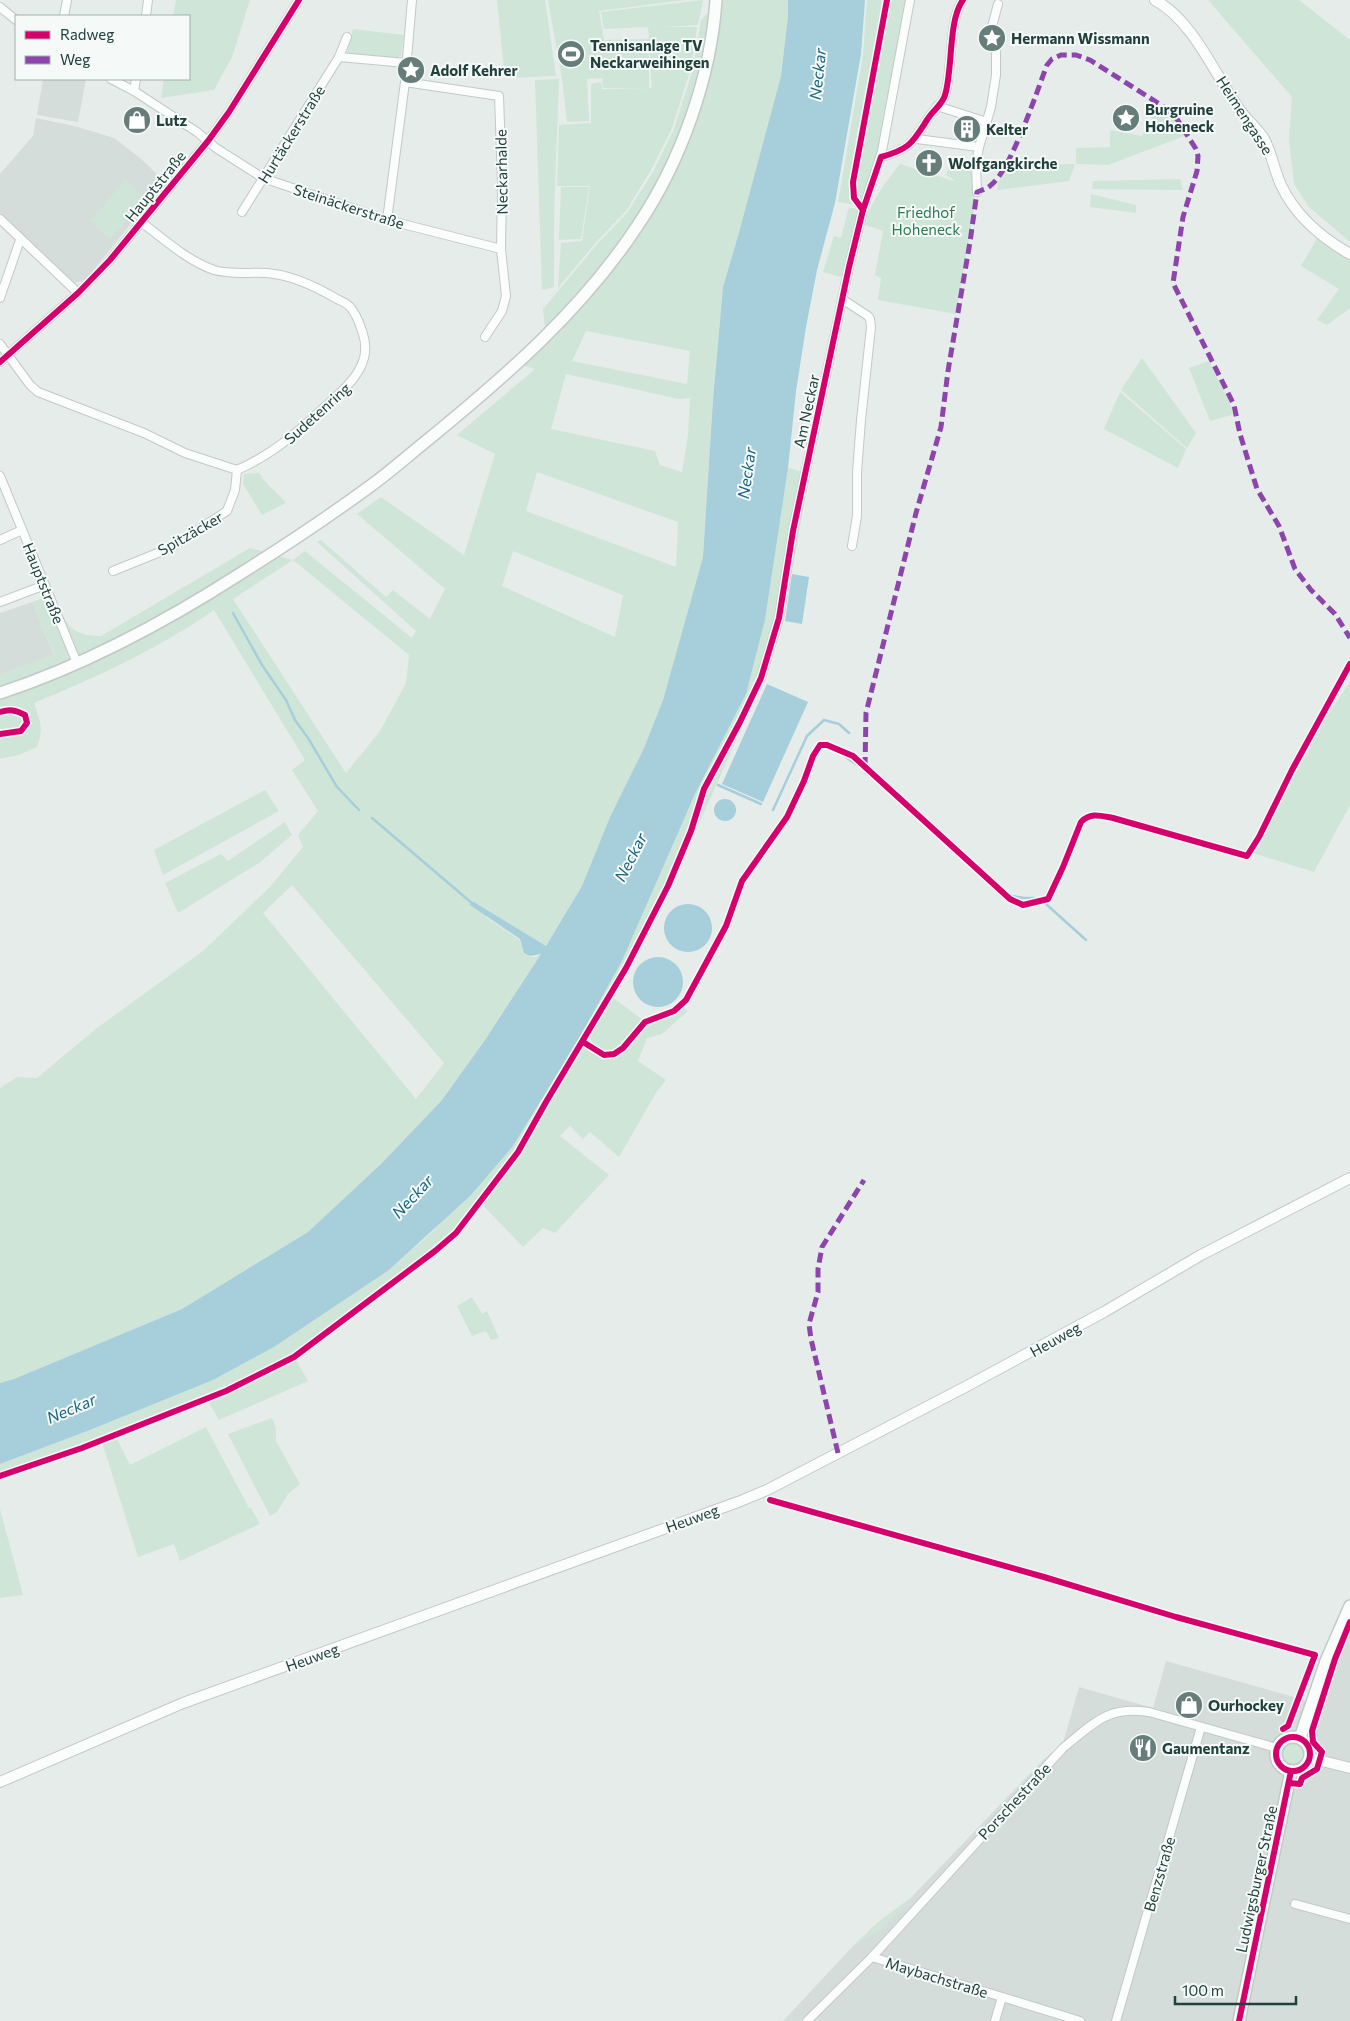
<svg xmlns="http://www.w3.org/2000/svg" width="1350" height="2021" viewBox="0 0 1350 2021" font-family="Commissioner,sans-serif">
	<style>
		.built { fill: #d4ddda }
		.green { fill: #cfe5d8; fill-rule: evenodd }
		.water { fill: #a6cedb }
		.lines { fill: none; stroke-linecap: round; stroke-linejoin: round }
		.stream { stroke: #a6cedb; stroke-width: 2.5 }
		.minor-casing { stroke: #c3c9c7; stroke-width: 10 }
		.tertiary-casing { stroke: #c3c9c7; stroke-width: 12 }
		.secondary-casing { stroke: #c2c9c7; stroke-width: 14 }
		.minor { stroke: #fbfcfc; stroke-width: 8 }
		.tertiary { stroke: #fbfcfc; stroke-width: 10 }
		.secondary { stroke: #fbfcfc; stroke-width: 11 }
		.quiet { stroke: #8e44ad; stroke-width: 5; stroke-dasharray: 10 5; stroke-linecap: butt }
		.cycleway-casing { stroke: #f5faf8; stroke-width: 9 }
		.cycleway { stroke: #d6006c; stroke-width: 6 }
		.labels { text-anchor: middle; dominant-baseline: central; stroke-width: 4; stroke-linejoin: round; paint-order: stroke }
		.poi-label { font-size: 15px; font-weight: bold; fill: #22413c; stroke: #f5faf8; text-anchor: start }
		.street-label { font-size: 15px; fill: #22413c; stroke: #f5faf8 }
		.park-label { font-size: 15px; fill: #2a7a52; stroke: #f5faf8 }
		.water-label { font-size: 16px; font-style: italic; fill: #196480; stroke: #f5faf8 }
	</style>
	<rect width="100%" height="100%" fill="#e6ecea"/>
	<g class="built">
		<path d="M 43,79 L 86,79 L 78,122 L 37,115 Z"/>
		<path d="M 36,118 L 78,127 L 114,138 L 140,158 L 165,182 L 85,280 L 75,283 L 30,244 L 0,213 L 0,174 L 33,136 Z"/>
		<path d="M 32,602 L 54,655 L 0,675 L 0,613 Z"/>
		<path d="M 1350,1626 L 1350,2021 L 783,2021 L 854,1945 L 881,1929 L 1044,1759 L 1063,1743 L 1079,1687 L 1153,1708 L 1166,1661 L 1294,1697 L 1322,1707 L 1336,1661 Z"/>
	</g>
	<g class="green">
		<path d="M 176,0 L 250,0 L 232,57 L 214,90 L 161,98 L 164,79 L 189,79 L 189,16 L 173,16 Z"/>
		<path d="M 497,0 L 545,0 L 556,76 L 505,78 Z"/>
		<path d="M 548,0 L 685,0 L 599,11 L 604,40 L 649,39 L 648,27 L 604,29 L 601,12 L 703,0 L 698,25 L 665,27 L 697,27 L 691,68 L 672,128 L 651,170 L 626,211 L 597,241 L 558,288 L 561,243 L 582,241 L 590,186 L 557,186 L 559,125 L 591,123 L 591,84 L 601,82 L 602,89 L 652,88 L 649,41 L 649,88 L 603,88 L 602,78 L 587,79 L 589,121 L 567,122 L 562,79 Z"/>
		<path d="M 722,0 L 788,0 L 788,16 L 781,76 L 738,236 L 723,287 L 713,400 L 703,557 L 663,700 L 644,748 L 610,817 L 582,886 L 546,946 L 474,902 L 487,918 L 520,940 L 522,948 L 530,957 L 536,957 L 541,954 L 485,1040 L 442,1100 L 382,1163 L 308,1232 L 182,1309 L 14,1379 L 0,1383 L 0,1088 L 17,1077 L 37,1078 L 97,1028 L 203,951 L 270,887 L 303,847 L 298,835 L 318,811 L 292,770 L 305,760 L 214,610 C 158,649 97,677 34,703 C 40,721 44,728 37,747 L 19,755 L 0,759 L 0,675 L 54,654 L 32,602 L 53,595 C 67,623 67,635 101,636 L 250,548 L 293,560 L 305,551 L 412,638 L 416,631 L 317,542 L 321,540 L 386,597 L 393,590 L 430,619 L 445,589 L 357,514 L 381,497 L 464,555 L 495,454 L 457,435 L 535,369 L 522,365 L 648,219 L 672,178 L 698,112 ZM 586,331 L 690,351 L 687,384 L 572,361 ZM 566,374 L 679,399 L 690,398 L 688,435 L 682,472 L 660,465 L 655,451 L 551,429 ZM 537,472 L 678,522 L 676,567 L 526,511 ZM 513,551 L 623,595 L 615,637 L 502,586 ZM 293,560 L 409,655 L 406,683 L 380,731 L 346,773 L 233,599 ZM 292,885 L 444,1063 L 416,1099 L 263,913 Z"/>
		<path d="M 867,0 L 907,0 L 877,152 L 862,206 L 838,202 L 863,55 Z"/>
		<path d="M 1208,0 L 1299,0 L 1350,40 L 1350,242 L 1308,206 L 1294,184 L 1289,140 L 1292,97 Z"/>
		<path d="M 708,13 C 699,87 675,157 635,219 C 628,229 621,241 614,251 C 592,277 568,302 545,328 L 543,309 L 598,243 L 627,213 L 653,172 L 674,129 L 693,69 L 701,20 Z"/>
		<path d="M 353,29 L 404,35 L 401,56 L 397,58 L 347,54 Z"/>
		<path d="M 559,79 L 554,216 L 554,287 L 542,290 L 535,80 Z"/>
		<path d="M 1159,104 L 1176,119 L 1187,135 L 1108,165 L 1076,164 L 1076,148 L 1110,147 L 1110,130 L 1142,136 Z"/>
		<path d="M 951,163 L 971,168 L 975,190 L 974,209 L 956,314 L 878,300 L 881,278 L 875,275 L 883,231 L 863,224 C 872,202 884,183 900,164 L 957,182 L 946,175 Z"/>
		<path d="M 1075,164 L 1069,181 L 997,190 L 999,181 L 1009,165 Z"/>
		<path d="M 1180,179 L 1183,190 L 1092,189 L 1093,181 Z"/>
		<path d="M 125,180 L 146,198 L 111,239 L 90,221 Z"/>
		<path d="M 561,187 L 589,187 L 581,239 L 559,240 Z"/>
		<path d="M 1091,194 L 1136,205 L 1136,213 L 1090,207 Z"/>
		<path d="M 849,207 L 860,210 L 841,277 L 823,272 L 834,236 L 841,238 Z"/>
		<path d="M 1318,237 L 1350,260 L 1350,308 L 1327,325 L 1317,320 L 1339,289 L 1301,266 Z"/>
		<path d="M 1142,358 L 1196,433 L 1187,448 L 1121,390 Z"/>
		<path d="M 1209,361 L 1235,414 L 1210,421 L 1189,368 Z"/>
		<path d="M 1120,392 L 1186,449 L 1178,468 L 1104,429 Z"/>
		<path d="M 788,468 L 803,472 L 797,503 L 804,504 L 783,624 L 764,678 L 657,918 L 612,997 L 643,1020 L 621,1047 L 612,1053 C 603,1053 592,1046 590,1038 L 585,1044 L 606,1057 L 614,1056 L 627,1046 L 642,1027 L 650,1022 L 674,1014 L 684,1008 L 688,1011 L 662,1034 L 647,1038 L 638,1061 L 666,1080 L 657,1091 L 619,1157 L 590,1132 L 583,1139 L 570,1126 L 560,1136 L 609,1175 L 555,1233 L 543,1228 L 523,1247 L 481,1203 L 457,1234 L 295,1358 L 308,1381 L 219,1420 L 208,1401 L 116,1437 L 130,1465 L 206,1427 L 249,1508 L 251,1508 L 260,1524 L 180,1561 L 174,1544 L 138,1557 L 102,1442 L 0,1477 L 0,1464 L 90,1430 L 213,1380 L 274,1347 L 389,1270 L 430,1234 L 513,1146 L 578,1040 L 622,961 L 695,794 L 746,694 L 765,620 Z"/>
		<path d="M 259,473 C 266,485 277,492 286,503 L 262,515 L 243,484 L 244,474 Z"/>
		<path d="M 1350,682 L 1350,805 L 1314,872 L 1253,853 L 1326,717 Z"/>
		<path d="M 265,790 L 279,811 L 163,875 L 154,850 Z"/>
		<path d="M 285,822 L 292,835 L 259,863 L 178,913 L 165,883 L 221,854 L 228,861 Z"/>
		<path d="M 472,1297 L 482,1314 L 487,1311 L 499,1338 L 491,1340 L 486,1331 L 472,1336 L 457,1306 Z"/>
		<path d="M 272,1418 L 276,1428 L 276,1441 L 300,1484 L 288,1494 L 277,1512 L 270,1516 L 228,1434 Z"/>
		<path d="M 0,1509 L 23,1595 L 0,1598 Z"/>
		<circle cx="1294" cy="1753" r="13"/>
		<path d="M 909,1899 L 911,1899 L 881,1929 L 854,1945 L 878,1922 Z"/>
	</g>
	<g class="water">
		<path d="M 788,0 L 865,0 L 861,54 L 835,203 L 817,270 L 806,327 L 796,391 L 788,468 L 765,620 L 746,694 L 695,794 L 622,961 L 578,1040 L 513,1146 L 471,1195 L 389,1270 L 274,1347 L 213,1380 L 90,1430 L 0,1464 L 0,1383 L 14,1379 L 182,1309 L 308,1232 L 382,1163 L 442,1100 L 485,1040 L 541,954 C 534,955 532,958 524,953 L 520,939 L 470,905 L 471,902 L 474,902 L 546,946 L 582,886 L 610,817 L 644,748 L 663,700 L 703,557 L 713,400 L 723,287 L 738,236 L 781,76 L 788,16 Z"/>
		<path d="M 792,574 L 809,577 L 802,624 L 785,621 Z"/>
		<path d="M 767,684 L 808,702 L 763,802 L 722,784 Z"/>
		<circle cx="725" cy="810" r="11"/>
		<circle cx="688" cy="928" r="24"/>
		<circle cx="658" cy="982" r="25"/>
	</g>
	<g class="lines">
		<g class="stream">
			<path d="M 233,613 L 262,665 L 286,700 L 295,720 L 308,738 L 337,787 L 359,810"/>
			<path d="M 844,756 L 859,766"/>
			<path d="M 865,772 L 899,798 L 1003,897"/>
			<path d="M 718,785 L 761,804"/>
			<path d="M 773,810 L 807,736 L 824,720 L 839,724 L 849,733"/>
			<path d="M 372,818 L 473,904"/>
			<path d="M 1012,896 L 1024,898 L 1034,898"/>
			<path d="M 1046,904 L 1086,940"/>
		</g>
		<defs>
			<g id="minor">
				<path d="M 0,7 L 16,20"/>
				<path d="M 64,16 L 67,0"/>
				<path d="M 146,16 L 148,0"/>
				<path d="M 339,57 L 406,63"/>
				<path d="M 111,79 L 134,91 L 197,132 L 216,148 L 263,178 L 387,220 L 501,249"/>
				<path d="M 405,82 L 499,96 L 502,183 L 501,249 L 506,296 L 502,311 L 485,337"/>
				<path d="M 134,91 L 136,79"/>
				<path d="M 937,106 L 987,122"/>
				<path d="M 917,139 L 979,147"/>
				<path d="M 881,157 C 910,149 912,143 927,120 C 932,111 943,104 945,95 C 953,69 948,20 963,0"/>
				<path d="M 977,192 L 976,164 L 979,147 L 991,107 L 996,75 L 996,52 L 989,38 L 998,4"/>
				<path d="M 242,212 L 339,57 L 347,37"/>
				<path d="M 0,219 L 78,293"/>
				<path d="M 387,220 L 405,82 L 412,0"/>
				<path d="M 0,298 L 20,240"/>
				<path d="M 842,299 L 868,316 L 870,319 L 871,327 L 861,420 L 857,472 L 857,516 L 852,546"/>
				<path d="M 0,344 L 30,385 L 38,392 L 144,433 L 185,453 L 237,470 C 279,452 307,423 340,393 C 357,377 371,358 363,334 C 360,325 357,314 350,307 C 347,303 341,301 337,299 C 315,286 292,275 267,273 C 249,272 231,275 214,270 C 186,260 164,239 141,222"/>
				<path d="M 0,362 L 78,293 L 110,260 L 208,141 L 229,112 L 299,0"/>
				<path d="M 0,476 L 77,663"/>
				<path d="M 0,540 L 22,530"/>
				<path d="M 113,571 L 170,548 L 227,511 L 235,490 L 237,470"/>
				<path d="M 0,602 L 45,585"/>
				<path d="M 761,678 L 779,618 L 793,531 L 849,267 L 863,210 L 882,151 L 910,0"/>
				<path d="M 1295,1904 L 1350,1919"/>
				<path d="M 872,1957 L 1080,2021"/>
				<path d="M 807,2021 L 872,1957 L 1063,1748 C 1094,1723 1107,1706 1149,1712 L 1277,1748"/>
				<path d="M 995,2021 L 1002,1997"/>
				<path d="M 1116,2021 L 1201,1727"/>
			</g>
			<g id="tertiary">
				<path d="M 1155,0 C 1195,22 1216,78 1242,113 C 1249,122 1258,129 1264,139 C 1272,154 1274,170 1281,185 C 1295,215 1322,238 1350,254"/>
				<path d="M 1310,1758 L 1350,1768"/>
				<path d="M 0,1782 L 183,1703 L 738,1502 L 767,1490 L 967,1386 L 1104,1312 L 1201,1255 L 1350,1178"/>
			</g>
			<g id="secondary">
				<path d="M 0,693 C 86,665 167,621 243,572 C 286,545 328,517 369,487 C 390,472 410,454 430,438 C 507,375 583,309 638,225 C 681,161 711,77 716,0"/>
				<circle cx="1293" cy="1754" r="17"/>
				<path d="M 1300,1738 L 1326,1661 L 1350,1606"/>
				<path d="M 1239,2021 L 1291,1771"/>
			</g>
		</defs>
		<use href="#minor" class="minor-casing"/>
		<use href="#tertiary" class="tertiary-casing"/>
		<use href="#secondary" class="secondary-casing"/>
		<use href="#minor" class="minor"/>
		<use href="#tertiary" class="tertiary"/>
		<use href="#secondary" class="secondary"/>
		<g class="quiet">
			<path d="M 865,767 L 866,713 L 916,513 L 941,427 L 948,371 L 970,242 L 977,192 C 982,190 987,189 991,185 C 1011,170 1037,91 1047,65 L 1052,59 L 1061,55 L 1076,55 L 1090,60 L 1161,105 L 1177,119 L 1196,149 L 1198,156 L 1197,171 L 1183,217 L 1173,283 L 1234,405 L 1240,434 L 1257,489 L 1279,526 L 1295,569 L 1311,590 L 1335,614 L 1350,638"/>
			<path d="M 838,1453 L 811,1339 L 809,1324 L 818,1292 L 818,1269 L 822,1247 L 864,1180"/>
		</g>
		<defs>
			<g id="cycleway">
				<path d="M 863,210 L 854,198 L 853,182 L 887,0"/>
				<path d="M 0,362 L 78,293 L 110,260 L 208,141 L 229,112 L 299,0"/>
				<path d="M 0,712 C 10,709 15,710 25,715 L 27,723 L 21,731 L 0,734"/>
				<path d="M 583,1042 L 604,1055 L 614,1054 L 623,1048 L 645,1022 L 674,1011 L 686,1000 L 726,926 L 742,881 L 787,817 L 804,781 L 813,756 L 820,745 L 827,745 L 853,756 L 1010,899 L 1023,905 L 1048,899 L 1063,867 L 1081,822 C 1091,812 1101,816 1113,818 L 1247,856 L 1259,837 L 1292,770 L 1350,664"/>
				<path d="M 0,1476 L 82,1448 L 226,1391 L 294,1357 L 435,1251 L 456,1233 L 518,1152 L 546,1102 L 626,968 L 668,886 L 691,831 L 704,789 L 740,722 L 761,678 L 779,618 L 793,531 L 849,267 L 863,210 L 881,157 C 910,149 912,143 927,120 C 932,111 943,104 945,95 C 953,69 948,20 963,0"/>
				<path d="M 770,1500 L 1044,1577 L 1176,1617 L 1315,1655 L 1288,1726 L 1283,1729"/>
				<circle cx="1293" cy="1754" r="17"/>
				<path d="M 1289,1783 L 1300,1784 L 1302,1778 L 1317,1769 L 1322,1752 L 1313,1742 L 1312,1731 L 1335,1659 L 1350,1622"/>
				<path d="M 1239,2021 L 1291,1771"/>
			</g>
		</defs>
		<use href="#cycleway" class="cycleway-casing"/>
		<use href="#cycleway" class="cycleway"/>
	</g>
	<defs>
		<symbol id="sight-disc" viewBox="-11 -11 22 22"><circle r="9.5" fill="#677d79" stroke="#f5faf8"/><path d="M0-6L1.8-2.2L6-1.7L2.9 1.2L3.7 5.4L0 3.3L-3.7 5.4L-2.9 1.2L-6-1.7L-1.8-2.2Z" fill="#fff"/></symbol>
		<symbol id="stadium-disc" viewBox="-11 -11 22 22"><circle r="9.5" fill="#677d79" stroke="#f5faf8"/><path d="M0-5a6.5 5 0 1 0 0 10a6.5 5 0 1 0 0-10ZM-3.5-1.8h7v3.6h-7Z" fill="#fff"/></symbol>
		<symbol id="shop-disc" viewBox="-11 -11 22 22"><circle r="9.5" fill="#677d79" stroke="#f5faf8"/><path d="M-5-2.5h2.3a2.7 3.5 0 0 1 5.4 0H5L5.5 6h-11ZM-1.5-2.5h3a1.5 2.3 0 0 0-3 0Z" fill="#fff"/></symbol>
		<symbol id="building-disc" viewBox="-11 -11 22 22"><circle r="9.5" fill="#677d79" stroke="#f5faf8"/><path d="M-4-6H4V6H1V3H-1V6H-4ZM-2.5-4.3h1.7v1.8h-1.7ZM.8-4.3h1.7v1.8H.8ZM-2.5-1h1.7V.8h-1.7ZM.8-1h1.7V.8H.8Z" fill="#fff"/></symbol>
		<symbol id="church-disc" viewBox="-11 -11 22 22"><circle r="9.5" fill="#677d79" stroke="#f5faf8"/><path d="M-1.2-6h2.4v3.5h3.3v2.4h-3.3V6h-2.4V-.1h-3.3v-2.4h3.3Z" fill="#fff"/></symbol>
		<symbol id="restaurant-disc" viewBox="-11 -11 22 22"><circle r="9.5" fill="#677d79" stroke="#f5faf8"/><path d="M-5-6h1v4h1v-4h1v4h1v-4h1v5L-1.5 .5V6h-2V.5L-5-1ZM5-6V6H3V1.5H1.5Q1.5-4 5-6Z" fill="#fff"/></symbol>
	</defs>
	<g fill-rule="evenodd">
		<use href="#sight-disc" x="976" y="22" width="32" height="32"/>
		<use href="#stadium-disc" x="555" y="38" width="32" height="32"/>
		<use href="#sight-disc" x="395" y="54" width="32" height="32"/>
		<use href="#sight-disc" x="1110" y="102" width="32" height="32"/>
		<use href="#shop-disc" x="121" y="104" width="32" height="32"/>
		<use href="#building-disc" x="951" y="113" width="32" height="32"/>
		<use href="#church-disc" x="913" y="147" width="32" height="32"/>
		<use href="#shop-disc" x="1173" y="1689" width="32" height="32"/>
		<use href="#restaurant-disc" x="1127" y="1732" width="32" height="32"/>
	</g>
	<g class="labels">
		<g class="poi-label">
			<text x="1011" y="38">Hermann Wissmann</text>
			<text x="590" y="45">Tennisanlage TV<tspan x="590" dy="17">Neckarweihingen</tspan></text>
			<text x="430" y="70">Adolf Kehrer</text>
			<text x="1145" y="109">Burgruine<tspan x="1145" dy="17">Hoheneck</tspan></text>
			<text x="156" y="120">Lutz</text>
			<text x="986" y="129">Kelter</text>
			<text x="948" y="163">Wolfgangkirche</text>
			<text x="1208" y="1705">Ourhockey</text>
			<text x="1162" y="1748">Gaumentanz</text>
		</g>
		<g class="street-label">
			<text transform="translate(1245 115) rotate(57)">Heimengasse</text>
			<text transform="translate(291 134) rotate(-58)">Hurtäckerstraße</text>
			<text transform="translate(501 172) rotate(-91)">Neckarhalde</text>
			<text transform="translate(155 186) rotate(-51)">Hauptstraße</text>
			<text transform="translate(349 206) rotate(18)">Steinäckerstraße</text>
			<text transform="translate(806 411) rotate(-78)">Am Neckar</text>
			<text transform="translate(317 413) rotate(-42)">Sudetenring</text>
			<text transform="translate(190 533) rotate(-30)">Spitzäcker</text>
			<text transform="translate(44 583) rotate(68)">Hauptstraße</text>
			<text transform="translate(1055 1339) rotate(-29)">Heuweg</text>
			<text transform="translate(692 1518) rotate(-20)">Heuweg</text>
			<text transform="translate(312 1657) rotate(-20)">Heuweg</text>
			<text transform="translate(1014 1801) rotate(-47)">Porschestraße</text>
			<text transform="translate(1159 1874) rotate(-74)">Benzstraße</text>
			<text transform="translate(1256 1879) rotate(-78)">Ludwigsburger Straße</text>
			<text transform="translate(937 1977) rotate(17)">Maybachstraße</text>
		</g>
		<g class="park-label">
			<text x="926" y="212">Friedhof<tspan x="926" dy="17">Hoheneck</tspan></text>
		</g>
		<g class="water-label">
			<text transform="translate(817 74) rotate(-84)">Neckar</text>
			<text transform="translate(746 473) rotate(-82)">Neckar</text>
			<text transform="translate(630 857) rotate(-63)">Neckar</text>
			<text transform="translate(412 1196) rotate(-47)">Neckar</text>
			<text transform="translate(71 1408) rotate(-23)">Neckar</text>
		</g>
	</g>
	<rect x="15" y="15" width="175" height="65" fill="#f5faf8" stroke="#a1b0ad"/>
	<rect x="25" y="31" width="25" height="8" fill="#d6006c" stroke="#a1b0ad"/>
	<text x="60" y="40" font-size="15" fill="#22413c">Radweg</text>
	<rect x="25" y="56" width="25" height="8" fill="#8e44ad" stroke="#a1b0ad"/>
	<text x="60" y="65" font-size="15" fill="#22413c">Weg</text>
	<path d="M1175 1996v8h121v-8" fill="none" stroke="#22413c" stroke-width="2.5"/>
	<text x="1182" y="1996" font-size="15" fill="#22413c" stroke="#f5faf8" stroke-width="4" paint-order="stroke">100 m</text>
</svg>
